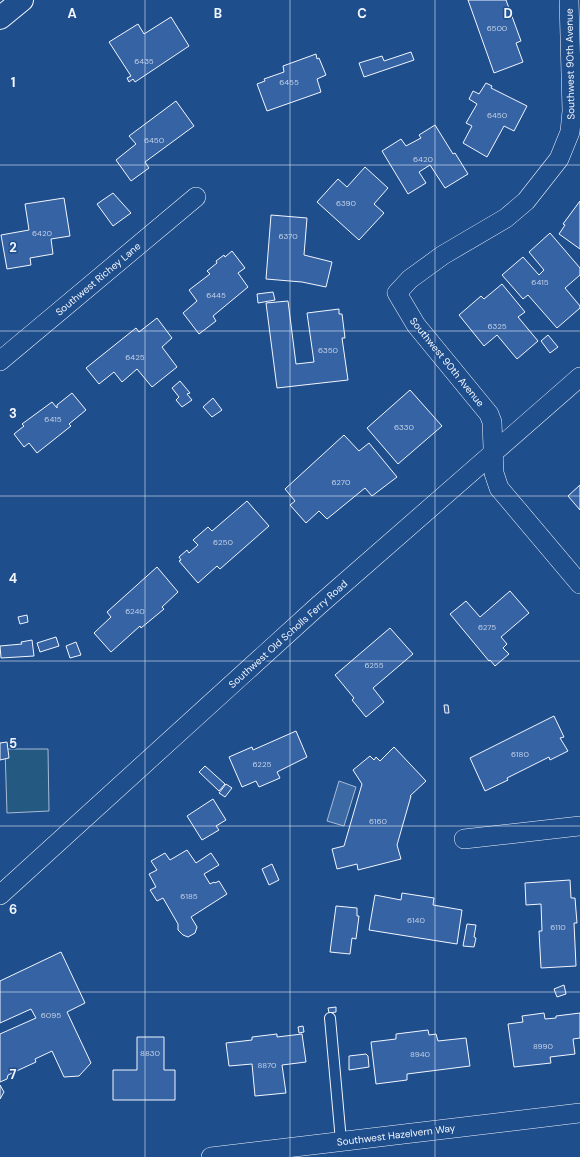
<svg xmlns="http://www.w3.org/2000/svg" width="580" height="1157" viewBox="0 0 580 1157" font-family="'DM Sans',sans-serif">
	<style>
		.green { fill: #245a82; stroke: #a8bbd7 }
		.water { fill: #3b69a3; stroke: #a8bbd7 }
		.building { fill: #3563a3; stroke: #f2f6ff }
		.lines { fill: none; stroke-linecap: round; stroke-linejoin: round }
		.lane-casing { stroke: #f2f6ff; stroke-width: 12 }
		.street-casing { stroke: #f2f6ff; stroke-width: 20 }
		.secondary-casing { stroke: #f2f6ff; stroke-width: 24 }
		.lane { stroke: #1f4e8c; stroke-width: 10 }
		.street { stroke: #1f4e8c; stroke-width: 19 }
		.secondary { stroke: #1f4e8c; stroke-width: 22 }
		.grid { fill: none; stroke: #f2f6ff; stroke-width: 1; stroke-opacity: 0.55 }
		.labels { text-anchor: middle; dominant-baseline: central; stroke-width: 3; stroke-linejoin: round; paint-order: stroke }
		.number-label { font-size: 8px; fill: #c3d1e8 }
		.street-label { font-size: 10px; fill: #f2f6ff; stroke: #1f4e8c }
		.grid-label { font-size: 13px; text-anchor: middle; font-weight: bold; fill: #f2f6ff; stroke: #1f4e8c; stroke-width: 3; stroke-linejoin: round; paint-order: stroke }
	</style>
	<rect width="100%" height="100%" fill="#1f4e8c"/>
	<path class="green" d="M 5,749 L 48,749 L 49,811 L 7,813 Z"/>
	<path class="water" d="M 339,781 L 356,787 L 344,826 L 327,821 Z"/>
	<g class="building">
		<path d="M 468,0 L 506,0 L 521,41 L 516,43 L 523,62 L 494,73 Z"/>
		<path d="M 171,17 L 189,46 L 135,82 L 133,79 L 129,82 L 127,78 L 131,76 L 109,42 L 138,24 L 144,34 Z"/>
		<path d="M 411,52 L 414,60 L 364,77 L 359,63 L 382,56 L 384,61 Z"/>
		<path d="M 316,54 L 317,59 L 319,58 L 326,75 L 317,79 L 321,92 L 267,111 L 257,84 L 265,81 L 264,79 L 284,72 L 283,66 Z"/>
		<path d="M 486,83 L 492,86 L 491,88 L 527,106 L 514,131 L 504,126 L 487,157 L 463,143 L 472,126 L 466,123 L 477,104 L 469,99 L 473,91 L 479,94 Z"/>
		<path d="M 176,101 L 194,126 L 145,162 L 149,168 L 131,181 L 116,160 L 136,144 L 129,136 Z"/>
		<path d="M 435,125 L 453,154 L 455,153 L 468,174 L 445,188 L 430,165 L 419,172 L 426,183 L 408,194 L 382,151 L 401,139 L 406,146 L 421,138 L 419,135 Z"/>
		<path d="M 365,167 L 388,188 L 374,204 L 384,213 L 359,240 L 317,202 L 338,179 L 347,187 Z"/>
		<path d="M 113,193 L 131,213 L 113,226 L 97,204 Z"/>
		<path d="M 64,198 L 70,236 L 51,239 L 53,254 L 30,258 L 31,265 L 7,269 L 1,235 L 29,230 L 25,204 Z"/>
		<path d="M 580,201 L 580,249 L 559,234 L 565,225 L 563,224 Z"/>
		<path d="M 271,215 L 307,218 L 304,255 L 332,262 L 326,287 L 302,282 L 266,279 Z"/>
		<path d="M 550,233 L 580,268 L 580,275 L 565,288 L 580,306 L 580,308 L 557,328 L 528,295 L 523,299 L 502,275 L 523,257 L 539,275 L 544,270 L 529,252 Z"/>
		<path d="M 232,251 L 245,268 L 238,273 L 248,287 L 213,316 L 216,321 L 199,334 L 183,313 L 197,301 L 189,290 L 210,274 L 207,271 L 217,263 L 216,261 L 224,255 L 225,257 Z"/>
		<path d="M 502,284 L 525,312 L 518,317 L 538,341 L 517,359 L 497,335 L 484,346 L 459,315 L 481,296 L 484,299 Z"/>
		<path d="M 273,292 L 275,300 L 258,303 L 257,294 Z"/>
		<path d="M 288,301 L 296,364 L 314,362 L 307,313 L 339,309 L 339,314 L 342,314 L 345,338 L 342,338 L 348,380 L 277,388 L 266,303 Z"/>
		<path d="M 157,318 L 172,338 L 162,347 L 177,367 L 152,387 L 137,369 L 122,382 L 114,372 L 99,384 L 86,368 L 136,328 L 139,332 Z"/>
		<path d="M 548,335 L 558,347 L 550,353 L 541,341 Z"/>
		<path d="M 180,381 L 190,393 L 187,394 L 192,400 L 182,407 L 176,400 L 179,397 L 172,388 Z"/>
		<path d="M 410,390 L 442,426 L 398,464 L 367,428 Z"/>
		<path d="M 72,393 L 86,410 L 69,424 L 71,426 L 37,453 L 29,443 L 24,447 L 14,434 L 24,426 L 22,424 L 52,402 L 57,408 L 57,405 Z"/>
		<path d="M 213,398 L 222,410 L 212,417 L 203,407 Z"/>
		<path d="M 344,435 L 359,451 L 369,443 L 397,477 L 372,496 L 365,488 L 327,519 L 319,511 L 306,523 L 290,505 L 295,501 L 285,489 Z"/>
		<path d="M 580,485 L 580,510 L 568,496 Z"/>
		<path d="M 247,501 L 269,526 L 220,569 L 217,566 L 198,583 L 179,561 L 181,560 L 179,557 L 187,550 L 189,553 L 198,545 L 193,540 L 208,527 L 212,531 Z"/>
		<path d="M 157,567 L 178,592 L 162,607 L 164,609 L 141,628 L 140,626 L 111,652 L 94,633 L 111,617 L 107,612 Z"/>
		<path d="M 510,591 L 529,613 L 501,637 L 507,644 L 503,648 L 509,654 L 495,666 L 490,660 L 489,661 L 450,614 L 466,601 L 480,617 Z"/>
		<path d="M 27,615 L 28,622 L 20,624 L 18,617 Z"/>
		<path d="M 390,628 L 413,654 L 373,688 L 384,702 L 366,717 L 352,700 L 354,698 L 335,675 Z"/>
		<path d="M 56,637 L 59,646 L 40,652 L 37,643 Z"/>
		<path d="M 32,640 L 34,656 L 1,658 L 0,646 L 22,644 L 21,642 Z"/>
		<path d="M 76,642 L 81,655 L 70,658 L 66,646 Z"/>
		<path d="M 444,705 L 448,705 L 449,713 L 445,713 Z"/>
		<path d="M 554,716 L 564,737 L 560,738 L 568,751 L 550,760 L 549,757 L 507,778 L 508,780 L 485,791 L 470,758 Z"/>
		<path d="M 296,731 L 307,757 L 277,772 L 280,778 L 259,787 L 256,781 L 242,787 L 229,757 L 252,747 L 253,750 Z"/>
		<path d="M 7,742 L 9,758 L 0,760 L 0,743 Z"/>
		<path d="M 394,747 L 426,781 L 410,796 L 411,796 L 397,845 L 401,859 L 358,870 L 357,864 L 337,869 L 332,849 L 344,846 L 362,784 L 353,770 L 370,756 L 374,760 L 376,757 L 380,761 Z"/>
		<path d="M 205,766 L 225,784 L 219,791 L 199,772 Z"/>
		<path d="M 226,784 L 232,788 L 225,797 L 219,793 Z"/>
		<path d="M 213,799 L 226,820 L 216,826 L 219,830 L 202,840 L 187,816 Z"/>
		<path d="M 187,850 L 196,863 L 211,853 L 219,865 L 204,874 L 210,884 L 214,882 L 215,883 L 219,881 L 227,894 L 191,917 L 197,927 L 195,933 L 188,937 L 183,935 L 178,930 L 178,924 L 163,898 L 157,901 L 150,890 L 156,887 L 149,874 L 157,870 L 151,861 L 165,853 L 170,860 Z"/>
		<path d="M 272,864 L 279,880 L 269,885 L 262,869 Z"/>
		<path d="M 570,880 L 571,898 L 575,898 L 577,923 L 574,923 L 576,966 L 541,968 L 539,931 L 542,931 L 541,904 L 526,905 L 525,883 Z"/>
		<path d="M 402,893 L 434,898 L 433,905 L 462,910 L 457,944 L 369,930 L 375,895 L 401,900 Z"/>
		<path d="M 336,906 L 357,908 L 357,916 L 359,916 L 356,939 L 352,938 L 350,954 L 330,952 Z"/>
		<path d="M 467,924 L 476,925 L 474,937 L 476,938 L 474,947 L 463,946 Z"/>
		<path d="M 61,952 L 85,1003 L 67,1012 L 91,1063 L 79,1076 L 64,1077 L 52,1051 L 35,1059 L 36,1062 L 8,1075 L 7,1079 L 0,1082 L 0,1034 L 36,1018 L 31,1009 L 0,1023 L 0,981 Z"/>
		<path d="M 564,985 L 566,994 L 557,997 L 554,989 Z"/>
		<path d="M 336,1007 L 336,1012 L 329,1013 L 328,1008 Z"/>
		<path d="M 544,1013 L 545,1019 L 556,1018 L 556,1016 L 580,1013 L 580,1038 L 573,1039 L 575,1054 L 550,1057 L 551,1063 L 514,1067 L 508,1024 L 523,1022 L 522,1016 Z"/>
		<path d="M 303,1026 L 304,1032 L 299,1033 L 298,1027 Z"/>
		<path d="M 428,1030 L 429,1035 L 436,1034 L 438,1041 L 466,1038 L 470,1066 L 407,1074 L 407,1080 L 376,1084 L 371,1042 L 396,1039 L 396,1034 Z"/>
		<path d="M 277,1034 L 277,1037 L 302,1034 L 306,1062 L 282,1065 L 286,1093 L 255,1096 L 252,1064 L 229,1066 L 226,1043 L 252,1040 L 252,1037 Z"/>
		<path d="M 137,1037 L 164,1037 L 164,1070 L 175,1070 L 175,1100 L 113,1100 L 113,1070 L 137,1070 Z"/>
		<path d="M 366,1054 L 368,1056 L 369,1067 L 349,1070 L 349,1056 Z"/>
		<path d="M 0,1085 L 4,1092 L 0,1099 Z"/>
	</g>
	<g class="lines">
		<defs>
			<path id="lane" d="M 330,1018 L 341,1141"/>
			<g id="street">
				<path d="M 569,0 L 572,111 L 570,132 L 559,159 L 526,201 L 506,218 L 443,255 L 410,279 L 397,293 L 416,325 L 489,414 L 492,422 L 494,473 L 499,488 L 580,584"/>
				<path d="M 0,361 L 196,197"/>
				<path d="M 464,839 L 580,826"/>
				<path d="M 0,895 L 318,606 L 580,377"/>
				<path d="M 211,1157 L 580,1113"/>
			</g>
			<path id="secondary" d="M 0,18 L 22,0"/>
		</defs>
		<use href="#lane" class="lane-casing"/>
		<use href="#street" class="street-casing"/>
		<use href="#secondary" class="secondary-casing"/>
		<use href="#lane" class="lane"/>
		<use href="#street" class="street"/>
		<use href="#secondary" class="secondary"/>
	</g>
	<path class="grid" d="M 145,0 L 145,1157M 290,0 L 290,1157M 435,0 L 435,1157M 0,165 L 580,165M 0,331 L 580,331M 0,496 L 580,496M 0,661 L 580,661M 0,826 L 580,826M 0,992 L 580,992"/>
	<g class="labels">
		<g class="number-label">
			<text x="497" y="28">6500</text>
			<text x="144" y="61">6435</text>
			<text x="289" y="82">6455</text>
			<text x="497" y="115">6450</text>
			<text x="154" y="140">6450</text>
			<text x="423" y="159">6420</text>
			<text x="346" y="203">6390</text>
			<text x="42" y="233">6420</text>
			<text x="288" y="236">6370</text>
			<text x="540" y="282">6415</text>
			<text x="216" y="295">6445</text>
			<text x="497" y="326">6325</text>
			<text x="328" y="350">6350</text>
			<text x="135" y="357">6425</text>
			<text x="53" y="419">6415</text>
			<text x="404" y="427">6330</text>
			<text x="341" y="482">6270</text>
			<text x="223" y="542">6250</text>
			<text x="135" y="611">6240</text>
			<text x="487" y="627">6275</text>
			<text x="374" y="665">6255</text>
			<text x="520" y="754">6180</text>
			<text x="262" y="764">6225</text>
			<text x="378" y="821">6160</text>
			<text x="189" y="896">6185</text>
			<text x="416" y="920">6140</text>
			<text x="558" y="927">6110</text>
			<text x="51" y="1015">6095</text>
			<text x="543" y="1046">8990</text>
			<text x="150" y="1053">8830</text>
			<text x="420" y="1054">8940</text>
			<text x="267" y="1065">8870</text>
		</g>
		<g class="street-label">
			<text transform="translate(570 64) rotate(-91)">Southwest 90th Avenue</text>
			<text transform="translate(98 279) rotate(-40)">Southwest Richey Lane</text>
			<text transform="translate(447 362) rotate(51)">Southwest 90th Avenue</text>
			<text transform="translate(288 634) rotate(-42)">Southwest Old Scholls Ferry Road</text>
			<text transform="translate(396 1135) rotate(-7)">Southwest Hazelvern Way</text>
		</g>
	</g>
	<g class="grid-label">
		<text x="72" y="18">A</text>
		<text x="218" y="18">B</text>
		<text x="362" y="18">C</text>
		<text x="508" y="18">D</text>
		<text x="13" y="87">1</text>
		<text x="13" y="252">2</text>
		<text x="13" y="418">3</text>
		<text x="13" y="583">4</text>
		<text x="13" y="748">5</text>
		<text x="13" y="914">6</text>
		<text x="13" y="1079">7</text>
	</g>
</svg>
